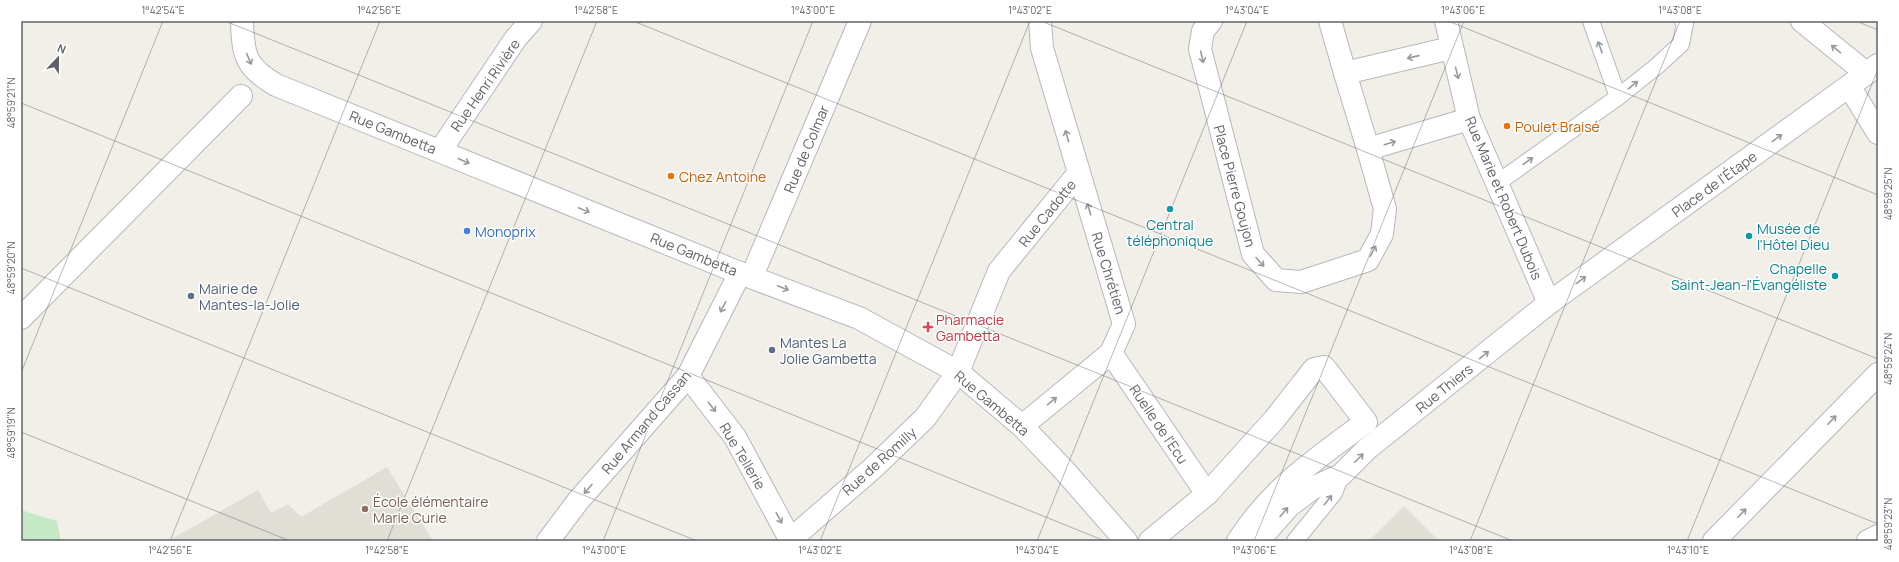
<svg xmlns="http://www.w3.org/2000/svg" width="1899" height="562" viewBox="0 0 1899 562" font-family="Manrope,sans-serif">
	<style>
		.education { fill: #e1ded6 }
		.green { fill: #c5e8c5 }
		.lines { fill: none; stroke-linecap: round; stroke-linejoin: round }
		.lane-casing { stroke: #b5b8bc; stroke-width: 18 }
		.street-casing { stroke: #b5b8bc; stroke-width: 24 }
		.secondary-casing { stroke: #b6babf; stroke-width: 24 }
		.lane { stroke: #fff; stroke-width: 16 }
		.street { stroke: #fff; stroke-width: 22 }
		.secondary { stroke: #fff; stroke-width: 22 }
		.oneway { stroke: #979a9d }
		.ticks { fill: none; stroke: #5f6368; stroke-width: 1; stroke-opacity: 0.45 }
		.food-dot { fill: #e8710a; stroke: #fff; stroke-width: 1.5 }
		.culture-dot { fill: #0f9aa8; stroke: #fff; stroke-width: 1.5 }
		.shop-dot { fill: #3f7fe0; stroke: #fff; stroke-width: 1.5 }
		.service-dot { fill: #5c6f8a; stroke: #fff; stroke-width: 1.5 }
		.health-dot { fill: #e0444e; stroke: #fff; stroke-width: 1.5 }
		.education-dot { fill: #8d6e63; stroke: #fff; stroke-width: 1.5 }
		.labels { text-anchor: middle; dominant-baseline: central; stroke-width: 3; stroke-linejoin: round; paint-order: stroke }
		.street-label { font-size: 14px; fill: #5f6368; stroke: #fff }
		.food-label { font-size: 14px; fill: #c56008; stroke: #fff; text-anchor: start }
		.culture-label { font-size: 14px; fill: #0d838f; stroke: #fff }
		.shop-label { font-size: 14px; fill: #366cbe; stroke: #fff; text-anchor: start }
		.service-label { font-size: 14px; fill: #4e5e75; stroke: #fff; text-anchor: start }
		.health-label { font-size: 14px; fill: #be3a42; stroke: #fff; text-anchor: start }
		.education-label { font-size: 14px; fill: #785e54; stroke: #fff; text-anchor: start }
		.neatline { fill: none; stroke: #5f6368; stroke-width: 1.5 }
		.ticks-label { font-size: 10px; text-anchor: middle; fill: #5f6368 }
	</style>
	<rect width="100%" height="100%" fill="#f1efe8"/>
	<g class="education">
		<path d="M 387,467 L 433,541 L 168,541 L 258,490 L 271,513 L 288,504 L 301,517 Z"/>
		<path d="M 1404,506 L 1439,541 L 1369,541 Z"/>
	</g>
	<path class="green" d="M 21,510 L 57,521 L 61,541 L 21,541 Z"/>
	<g class="lines">
		<defs>
			<g id="lane">
				<path d="M 1591,21 L 1618,97"/>
				<path d="M 1496,184 L 1618,97 L 1657,66 L 1681,44 L 1685,23 L 1683,21"/>
				<path d="M 1295,541 L 1334,493 L 1341,475"/>
			</g>
			<g id="street">
				<path d="M 1211,21 L 1203,31 L 1200,49 L 1253,254 L 1276,280 L 1301,282 L 1368,260 L 1382,234 L 1385,209 L 1368,149 L 1469,119"/>
				<path d="M 1330,21 L 1345,73 L 1451,48"/>
				<path d="M 1446,21 L 1469,119 L 1549,303"/>
				<path d="M 1802,21 L 1866,73"/>
				<path d="M 1345,73 L 1368,149"/>
				<path d="M 1849,86 L 1878,133"/>
				<path d="M 440,151 L 516,38 L 531,21"/>
				<path d="M 752,276 L 860,21"/>
				<path d="M 21,318 L 241,96"/>
				<path d="M 1111,353 L 1207,494"/>
				<path d="M 688,376 L 735,437 L 791,541"/>
				<path d="M 1022,426 L 1111,353 L 1124,324 L 1042,48 L 1040,21"/>
				<path d="M 790,540 L 873,468 L 925,418 L 958,372 L 999,271 L 1078,174"/>
				<path d="M 548,541 L 578,501 L 688,376 L 740,273"/>
				<path d="M 1150,541 L 1207,494 L 1274,420 L 1314,369 L 1324,367 L 1366,422 C 1317,458 1272,488 1238,541"/>
				<path d="M 1714,541 L 1878,374"/>
				<path d="M 1868,541 L 1878,536"/>
			</g>
			<g id="secondary">
				<path d="M 242,21 C 243,55 245,67 276,85 L 740,273 L 859,318 L 958,372 L 1022,426 L 1063,469 L 1126,541"/>
				<path d="M 1258,541 L 1289,506 L 1313,488 L 1341,475 L 1367,449 L 1549,303 L 1878,65"/>
			</g>
		</defs>
		<use href="#lane" class="lane-casing"/>
		<use href="#street" class="street-casing"/>
		<use href="#secondary" class="secondary-casing"/>
		<use href="#lane" class="lane"/>
		<use href="#street" class="street"/>
		<use href="#secondary" class="secondary"/>
	</g>
	<defs><path id="oneway-shaft" d="M-6 0H5M1.5-3L5.5 0L1.5 3" fill="none" stroke-width="1.6" stroke-linecap="round" stroke-linejoin="round"/></defs>
	<g class="oneway">
		<use href="#oneway-shaft" transform="translate(1600 47) rotate(-110)"/>
		<use href="#oneway-shaft" transform="translate(1836 49) rotate(-141)"/>
		<use href="#oneway-shaft" transform="translate(1202 57) rotate(76)"/>
		<use href="#oneway-shaft" transform="translate(1413 57) rotate(167)"/>
		<use href="#oneway-shaft" transform="translate(249 59) rotate(67)"/>
		<use href="#oneway-shaft" transform="translate(1457 73) rotate(76)"/>
		<use href="#oneway-shaft" transform="translate(1633 85) rotate(-39)"/>
		<use href="#oneway-shaft" transform="translate(1067 136) rotate(-106)"/>
		<use href="#oneway-shaft" transform="translate(1777 138) rotate(-36)"/>
		<use href="#oneway-shaft" transform="translate(1390 143) rotate(-17)"/>
		<use href="#oneway-shaft" transform="translate(464 161) rotate(23)"/>
		<use href="#oneway-shaft" transform="translate(1528 161) rotate(-35)"/>
		<use href="#oneway-shaft" transform="translate(1089 209) rotate(-107)"/>
		<use href="#oneway-shaft" transform="translate(584 210) rotate(22)"/>
		<use href="#oneway-shaft" transform="translate(1373 251) rotate(-62)"/>
		<use href="#oneway-shaft" transform="translate(1260 262) rotate(48)"/>
		<use href="#oneway-shaft" transform="translate(1581 280) rotate(-36)"/>
		<use href="#oneway-shaft" transform="translate(783 288) rotate(21)"/>
		<use href="#oneway-shaft" transform="translate(723 307) rotate(117)"/>
		<use href="#oneway-shaft" transform="translate(1484 355) rotate(-39)"/>
		<use href="#oneway-shaft" transform="translate(1052 401) rotate(-39)"/>
		<use href="#oneway-shaft" transform="translate(712 407) rotate(52)"/>
		<use href="#oneway-shaft" transform="translate(1832 420) rotate(-46)"/>
		<use href="#oneway-shaft" transform="translate(1359 458) rotate(-45)"/>
		<use href="#oneway-shaft" transform="translate(588 489) rotate(131)"/>
		<use href="#oneway-shaft" transform="translate(1328 500) rotate(-51)"/>
		<use href="#oneway-shaft" transform="translate(1284 512) rotate(-50)"/>
		<use href="#oneway-shaft" transform="translate(1742 513) rotate(-46)"/>
		<use href="#oneway-shaft" transform="translate(779 518) rotate(62)"/>
	</g>
	<path class="ticks" d="M 225,21 L 1513,541M 633,21 L 1878,524M 1041,21 L 1878,359M 1448,21 L 1878,195M 1856,21 L 1878,30M 21,103 L 1105,541M 21,268 L 697,541M 21,373 L 163,21M 21,432 L 290,541M 170,541 L 380,21M 387,541 L 597,21M 603,541 L 813,21M 820,541 L 1030,21M 1037,541 L 1247,21M 1254,541 L 1464,21M 1470,541 L 1680,21M 1687,541 L 1878,69"/>
	<g class="food-dot">
		<circle cx="1507" cy="126" r="4"/>
		<circle cx="671" cy="176" r="4"/>
	</g>
	<g class="culture-dot">
		<circle cx="1170" cy="209" r="4"/>
		<circle cx="1749" cy="236" r="4"/>
		<circle cx="1835" cy="276" r="4"/>
	</g>
	<circle class="shop-dot" cx="467" cy="231" r="4"/>
	<g class="service-dot">
		<circle cx="191" cy="296" r="4"/>
		<circle cx="772" cy="350" r="4"/>
	</g>
	<path class="health-dot" d="M926 321h4v4h4v4h-4v4h-4v-4h-4v-4h4z"/>
	<circle class="education-dot" cx="365" cy="509" r="4"/>
	<g class="labels">
		<g class="street-label">
			<text transform="translate(485 85) rotate(-55)">Rue Henri Rivière</text>
			<text transform="translate(393 132) rotate(22)">Rue Gambetta</text>
			<text transform="translate(806 149) rotate(-67)">Rue de Colmar</text>
			<text transform="translate(1714 184) rotate(-36)">Place de l'Étape</text>
			<text transform="translate(1235 186) rotate(75)">Place Pierre Goujon</text>
			<text transform="translate(1504 198) rotate(67)">Rue Marie et Robert Dubois</text>
			<text transform="translate(1047 213) rotate(-51)">Rue Cadotte</text>
			<text transform="translate(694 254) rotate(22)">Rue Gambetta</text>
			<text transform="translate(1109 273) rotate(73)">Rue Chrétien</text>
			<text transform="translate(1444 388) rotate(-39)">Rue Thiers</text>
			<text transform="translate(992 403) rotate(40)">Rue Gambetta</text>
			<text transform="translate(646 422) rotate(-50)">Rue Armand Cassan</text>
			<text transform="translate(1159 424) rotate(56)">Ruelle de l'Ecu</text>
			<text transform="translate(743 456) rotate(59)">Rue Tellerie</text>
			<text transform="translate(879 461) rotate(-42)">Rue de Romilly</text>
		</g>
		<g class="food-label">
			<text x="1515" y="126">Poulet Braisé</text>
			<text x="679" y="176">Chez Antoine</text>
		</g>
		<g class="culture-label">
			<text x="1170" y="224">Central<tspan x="1170" dy="16">téléphonique</tspan></text>
			<text x="1757" y="228" text-anchor="start">Musée de<tspan x="1757" dy="16">l'Hôtel Dieu</tspan></text>
			<text x="1827" y="268" text-anchor="end">Chapelle<tspan x="1827" dy="16">Saint-Jean-l'Évangéliste</tspan></text>
		</g>
		<g class="shop-label">
			<text x="475" y="231">Monoprix</text>
		</g>
		<g class="service-label">
			<text x="199" y="288">Mairie de<tspan x="199" dy="16">Mantes-la-Jolie</tspan></text>
			<text x="780" y="342">Mantes La<tspan x="780" dy="16">Jolie Gambetta</tspan></text>
		</g>
		<g class="health-label">
			<text x="936" y="319">Pharmacie<tspan x="936" dy="16">Gambetta</tspan></text>
		</g>
		<g class="education-label">
			<text x="373" y="501">École élémentaire<tspan x="373" dy="16">Marie Curie</tspan></text>
		</g>
	</g>
	<rect width="1899" height="562" fill="none" stroke="#ffffff" stroke-width="44"/>
	<g transform="translate(58 58) rotate(22)" stroke="#ffffff" stroke-width="3" paint-order="stroke">
	<path d="M0-3L7 15L0 10L-7 15Z" fill="#5f6368"/>
	<text y="-6" font-size="11" font-weight="bold" text-anchor="middle" fill="#5f6368">N</text>
	</g>
	<rect x="22" y="22" width="1855" height="518" class="neatline"/>
	<g class="ticks-label">
		<text x="163" y="14">1°42'54"E</text>
		<text x="379" y="14">1°42'56"E</text>
		<text x="596" y="14">1°42'58"E</text>
		<text x="813" y="14">1°43'00"E</text>
		<text x="1030" y="14">1°43'02"E</text>
		<text x="1247" y="14">1°43'04"E</text>
		<text x="1463" y="14">1°43'06"E</text>
		<text x="1680" y="14">1°43'08"E</text>
		<text transform="translate(11 103) rotate(-90)" y="4">48°59'21"N</text>
		<text transform="translate(1888 194) rotate(-90)" y="4">48°59'25"N</text>
		<text transform="translate(11 268) rotate(-90)" y="4">48°59'20"N</text>
		<text transform="translate(1888 359) rotate(-90)" y="4">48°59'24"N</text>
		<text transform="translate(11 433) rotate(-90)" y="4">48°59'19"N</text>
		<text transform="translate(1888 524) rotate(-90)" y="4">48°59'23"N</text>
		<text x="170" y="554">1°42'56"E</text>
		<text x="387" y="554">1°42'58"E</text>
		<text x="604" y="554">1°43'00"E</text>
		<text x="820" y="554">1°43'02"E</text>
		<text x="1037" y="554">1°43'04"E</text>
		<text x="1254" y="554">1°43'06"E</text>
		<text x="1471" y="554">1°43'08"E</text>
		<text x="1688" y="554">1°43'10"E</text>
	</g>
</svg>
